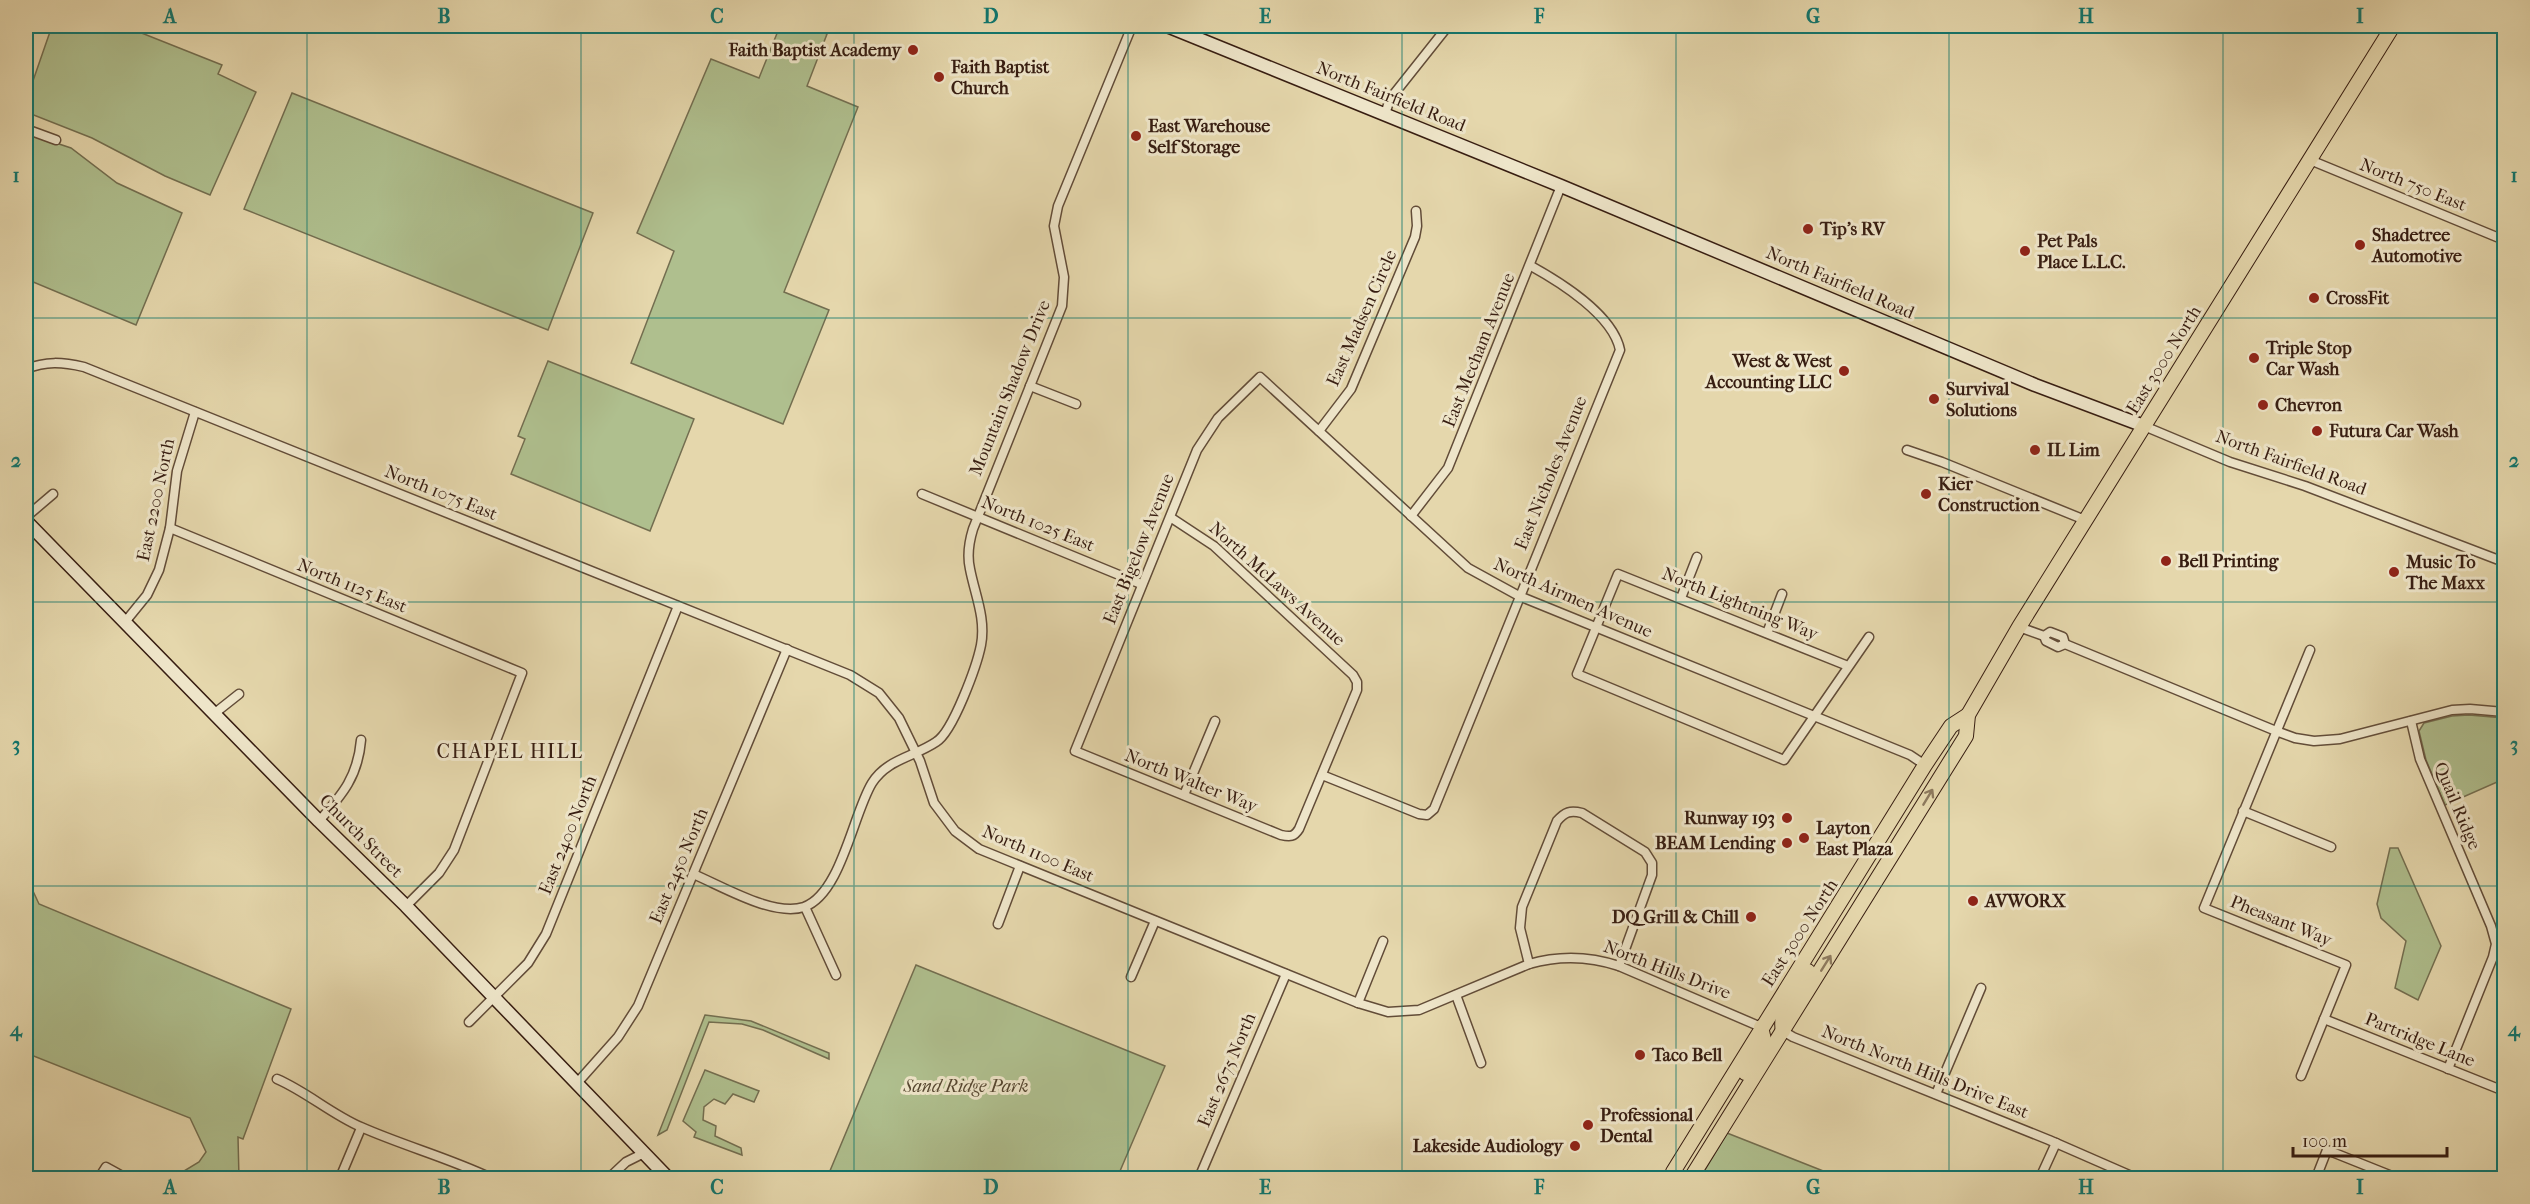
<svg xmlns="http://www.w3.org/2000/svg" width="2530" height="1204" viewBox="0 0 2530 1204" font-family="'IM FELL French Canon',serif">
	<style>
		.green { fill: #afbf8e; stroke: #736e50; stroke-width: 1.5 }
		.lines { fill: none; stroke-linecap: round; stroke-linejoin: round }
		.street-casing { stroke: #624c38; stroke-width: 11 }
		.secondary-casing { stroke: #371d11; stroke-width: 15 }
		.primary-casing { stroke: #371d11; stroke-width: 16 }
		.street { stroke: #eee5c9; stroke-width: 8 }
		.secondary { stroke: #eee5c9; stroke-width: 12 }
		.primary { stroke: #e5d7ac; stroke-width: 14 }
		.oneway { stroke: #8e7a5e }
		.grid { fill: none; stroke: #0f766e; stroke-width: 1.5; stroke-opacity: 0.55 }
		.poi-dot { fill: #8f2418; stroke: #eee5c9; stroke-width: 2 }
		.labels { text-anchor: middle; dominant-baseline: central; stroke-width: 6; stroke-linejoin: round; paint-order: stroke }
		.poi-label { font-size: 18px; font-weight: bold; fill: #371d11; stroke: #eee5c9; text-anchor: start }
		.street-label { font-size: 18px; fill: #371d11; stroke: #eee5c9 }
		.park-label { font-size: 18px; font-style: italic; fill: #554630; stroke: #eee5c9 }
		.neighbourhood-label { font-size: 20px; letter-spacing: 1.5px; fill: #371d11; stroke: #eee5c9 }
		.neatline { fill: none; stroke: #0f766e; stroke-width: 2 }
		.grid-label { font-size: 20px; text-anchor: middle; font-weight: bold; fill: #0f766e }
	</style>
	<rect width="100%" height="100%" fill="#e5d7ac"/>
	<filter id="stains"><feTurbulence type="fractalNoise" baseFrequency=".00333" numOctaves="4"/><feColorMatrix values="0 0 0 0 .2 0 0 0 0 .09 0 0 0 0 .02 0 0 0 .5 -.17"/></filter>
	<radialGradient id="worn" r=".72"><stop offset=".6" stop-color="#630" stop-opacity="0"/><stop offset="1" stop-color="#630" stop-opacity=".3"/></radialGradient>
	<g class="green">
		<path d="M 52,26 L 124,26 L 222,65 L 218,74 L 256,92 L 210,195 L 165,176 L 92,138 L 26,112 L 26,101 Z"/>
		<path d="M 780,26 L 820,26 L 819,30 L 827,34 L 807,86 L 858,107 L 784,292 L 829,310 L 783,424 L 631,363 L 674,251 L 637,233 L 711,59 L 759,78 Z"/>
		<path d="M 292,93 L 593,213 L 548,330 L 244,209 Z"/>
		<path d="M 26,133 L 71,148 L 117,183 L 182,213 L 136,325 L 26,279 Z"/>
		<path d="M 548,361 L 694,419 L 650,531 L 511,474 L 525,439 L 518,436 Z"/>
		<path d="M 2469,715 L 2504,718 L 2504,779 L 2445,805 L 2426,760 L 2419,731 L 2424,723 L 2452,716 Z"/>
		<path d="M 2390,848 L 2398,848 L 2441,946 L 2418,1000 L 2395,988 L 2406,941 L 2381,918 L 2377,904 Z"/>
		<path d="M 26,876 L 39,904 L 291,1009 L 243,1139 L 238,1137 L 239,1178 L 178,1178 L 179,1174 L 199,1162 L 206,1152 L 190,1118 L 26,1053 Z"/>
		<path d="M 916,965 L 1165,1066 L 1117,1178 L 827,1178 Z"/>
		<path d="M 705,1015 L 751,1021 L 829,1053 L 829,1059 L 763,1030 L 742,1024 L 709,1022 L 667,1130 L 658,1135 Z"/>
		<path d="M 705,1070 L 759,1091 L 754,1102 L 733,1094 L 725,1104 L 714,1099 L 704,1107 L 703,1120 L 716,1126 L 715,1136 L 741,1148 L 742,1155 L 694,1137 L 696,1132 L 683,1121 Z"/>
		<path d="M 1727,1133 L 1841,1178 L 1700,1178 Z"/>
	</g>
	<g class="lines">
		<defs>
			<g id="street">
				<path d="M 2493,26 L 2504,30"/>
				<path d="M 1385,114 L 1390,99 L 1448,26"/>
				<path d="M 26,129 L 56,140"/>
				<path d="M 2310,160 L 2504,240"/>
				<path d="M 26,369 C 46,361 62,362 84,367 L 850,675 L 879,693 L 899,718 L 920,761 L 934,803 L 955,831 L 979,849 L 1358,1003 L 1388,1012 L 1419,1010 L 1529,964 C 1560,955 1589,956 1619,966 L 1761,1027"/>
				<path d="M 1030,386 L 1076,404"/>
				<path d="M 2144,426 L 2230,462 L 2305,486 L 2504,562"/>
				<path d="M 1319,431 L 1351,389 L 1415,237 L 1417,226 L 1416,211"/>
				<path d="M 1907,450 L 1942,462 L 2085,520"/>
				<path d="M 922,494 L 1141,584"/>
				<path d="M 1411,516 L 1448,468 L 1561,186"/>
				<path d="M 26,517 L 53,494"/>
				<path d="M 1170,517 L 1214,546 L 1353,675 L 1357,682 L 1357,690 L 1299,829 C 1294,837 1290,837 1281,835 L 1075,751 L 1197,450 L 1218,418 L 1260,377 L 1468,568 L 1519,596 L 1910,755 L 1925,765"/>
				<path d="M 170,528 L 522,673 L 454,850 L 439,873 L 406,906"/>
				<path d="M 1681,598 L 1697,557"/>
				<path d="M 125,622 L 147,595 L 159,570 L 170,528 L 177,471 L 195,412"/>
				<path d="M 2019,627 L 2044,636 L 2046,641 L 2058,647 L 2065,644 L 2063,637 L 2050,632 L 2044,636"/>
				<path d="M 1767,633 L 1782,594"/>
				<path d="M 2065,644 L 2276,731 L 2295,738 L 2314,741 L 2340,739 L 2452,710 L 2470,709 L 2504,712"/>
				<path d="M 1848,666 L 1618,574 L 1577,674 L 1784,760 L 1869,637"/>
				<path d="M 215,713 L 239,694"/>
				<path d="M 2411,721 L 2420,759 L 2491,926 L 2496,944 L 2493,957 L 2448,1069"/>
				<path d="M 1322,775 L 1419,814 L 1427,815 L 1434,809 L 1620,350 C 1613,315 1560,282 1531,266"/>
				<path d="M 1184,795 L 1215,721"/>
				<path d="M 2243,811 L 2331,847"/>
				<path d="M 319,821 C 343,794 358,776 361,740"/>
				<path d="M 693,874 C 722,886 773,917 804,907 C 841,894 853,814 872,783 C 887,759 914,757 936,742 C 953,732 977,665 981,645 C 986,618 975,595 970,569 C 967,556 969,542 973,529 L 1062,306 L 1064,277 L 1054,226 L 1058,206 L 1132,26"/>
				<path d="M 805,907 L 836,975"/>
				<path d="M 998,924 L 1020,866"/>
				<path d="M 1529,964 L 1520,928 L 1522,907 L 1557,821 C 1565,812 1570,810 1582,813 L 1645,852 L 1652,863 L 1652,875 L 1619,966"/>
				<path d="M 1131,977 L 1155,921"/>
				<path d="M 1456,995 L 1481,1063"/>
				<path d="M 1358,1003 L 1383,941"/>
				<path d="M 2324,1019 L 2504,1091"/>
				<path d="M 469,1022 L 528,963 L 546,934 L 678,606"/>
				<path d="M 1783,1031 L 1793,1037 L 2049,1140 L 2136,1178"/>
				<path d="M 2301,1076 L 2346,965 L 2204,908 L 2310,650"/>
				<path d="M 277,1079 C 307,1092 331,1114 361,1127 C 404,1146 449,1158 491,1178"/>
				<path d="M 578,1082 L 618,1037 L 638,1006 L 787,649"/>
				<path d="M 1936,1094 L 1981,988"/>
				<path d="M 26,1171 L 33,1178"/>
				<path d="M 99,1178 L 106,1167 L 126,1178"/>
				<path d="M 340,1178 L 361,1128"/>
				<path d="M 609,1178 L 626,1162 L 644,1153"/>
				<path d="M 1199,1178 L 1286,974"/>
				<path d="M 2040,1178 L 2056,1143"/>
				<path d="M 2316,1178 L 2327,1150 L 2397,1178"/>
			</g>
			<g id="secondary">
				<path d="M 1167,26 L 1561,186 L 2035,385 L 2144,426"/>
				<path d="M 26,521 L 319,821 L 406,906 L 668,1178"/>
			</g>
			<g id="primary">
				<path d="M 1783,1031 C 1778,1010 1797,989 1808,971"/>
				<path d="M 1745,1073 L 1764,1040 L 1761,1027"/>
				<path d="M 1672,1178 L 1673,1172 L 1925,765 L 1951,726 L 1968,715"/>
				<path d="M 1691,1178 L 1966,736 L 1968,715 L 2019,627 L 2393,26"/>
			</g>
		</defs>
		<use href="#street" class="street-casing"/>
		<use href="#secondary" class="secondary-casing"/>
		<use href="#primary" class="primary-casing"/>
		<use href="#street" class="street"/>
		<use href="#secondary" class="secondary"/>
		<use href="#primary" class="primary"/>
	</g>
	<defs><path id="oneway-shaft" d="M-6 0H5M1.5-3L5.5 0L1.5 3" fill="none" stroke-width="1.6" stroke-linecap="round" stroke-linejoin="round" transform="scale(1.5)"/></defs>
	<g class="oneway">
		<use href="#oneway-shaft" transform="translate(1928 797) rotate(-59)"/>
		<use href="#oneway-shaft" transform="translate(1826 963) rotate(-58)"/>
	</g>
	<path class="grid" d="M 307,26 L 307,1178M 581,26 L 581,1178M 854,26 L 854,1178M 1128,26 L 1128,1178M 1402,26 L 1402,1178M 1676,26 L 1676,1178M 1949,26 L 1949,1178M 2223,26 L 2223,1178M 26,318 L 2504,318M 26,602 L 2504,602M 26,886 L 2504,886"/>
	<g class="poi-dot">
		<circle cx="913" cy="50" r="6"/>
		<circle cx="939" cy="77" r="6"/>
		<circle cx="1136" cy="136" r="6"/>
		<circle cx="1808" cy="229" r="6"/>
		<circle cx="2360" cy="245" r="6"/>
		<circle cx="2025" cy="251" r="6"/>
		<circle cx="2314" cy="298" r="6"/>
		<circle cx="2254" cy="358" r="6"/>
		<circle cx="1844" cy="371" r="6"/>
		<circle cx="1934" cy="399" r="6"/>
		<circle cx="2263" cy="405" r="6"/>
		<circle cx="2317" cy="431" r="6"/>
		<circle cx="2035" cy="450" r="6"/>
		<circle cx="1926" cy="494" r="6"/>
		<circle cx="2166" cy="561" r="6"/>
		<circle cx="2394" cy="572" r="6"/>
		<circle cx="1787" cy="818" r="6"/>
		<circle cx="1804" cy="838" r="6"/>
		<circle cx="1787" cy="843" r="6"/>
		<circle cx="1973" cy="901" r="6"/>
		<circle cx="1751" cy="917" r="6"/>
		<circle cx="1640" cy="1055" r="6"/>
		<circle cx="1588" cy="1125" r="6"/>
		<circle cx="1575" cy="1146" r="6"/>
	</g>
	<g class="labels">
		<g class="poi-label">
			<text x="901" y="50" text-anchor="end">Faith Baptist Academy</text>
			<text x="951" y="67">Faith Baptist<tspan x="951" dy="21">Church</tspan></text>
			<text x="1148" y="126">East Warehouse<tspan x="1148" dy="21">Self Storage</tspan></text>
			<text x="1820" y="229">Tip's RV</text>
			<text x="2372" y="235">Shadetree<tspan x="2372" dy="21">Automotive</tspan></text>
			<text x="2037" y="241">Pet Pals<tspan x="2037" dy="21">Place L.L.C.</tspan></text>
			<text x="2326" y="298">CrossFit</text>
			<text x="2266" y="348">Triple Stop<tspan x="2266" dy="21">Car Wash</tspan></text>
			<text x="1832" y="361" text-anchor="end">West &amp; West<tspan x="1832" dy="21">Accounting LLC</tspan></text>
			<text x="1946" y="389">Survival<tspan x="1946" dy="21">Solutions</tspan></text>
			<text x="2275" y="405">Chevron</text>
			<text x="2329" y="431">Futura Car Wash</text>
			<text x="2047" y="450">IL Lim</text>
			<text x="1938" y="484">Kier<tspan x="1938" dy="21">Construction</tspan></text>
			<text x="2178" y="561">Bell Printing</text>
			<text x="2406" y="562">Music To<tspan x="2406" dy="21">The Maxx</tspan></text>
			<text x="1775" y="818" text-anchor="end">Runway 193</text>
			<text x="1816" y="828">Layton<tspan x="1816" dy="21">East Plaza</tspan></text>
			<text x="1775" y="843" text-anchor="end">BEAM Lending</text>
			<text x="1985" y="901">AVWORX</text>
			<text x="1739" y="917" text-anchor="end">DQ Grill &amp; Chill</text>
			<text x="1652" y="1055">Taco Bell</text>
			<text x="1600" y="1115">Professional<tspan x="1600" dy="21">Dental</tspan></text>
			<text x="1563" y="1146" text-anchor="end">Lakeside Audiology</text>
		</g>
		<g class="street-label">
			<text transform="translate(1391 97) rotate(22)">North Fairfield Road</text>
			<text transform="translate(2413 185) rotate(22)">North 750 East</text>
			<text transform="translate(1840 283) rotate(23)">North Fairfield Road</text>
			<text transform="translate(1362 318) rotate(-66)">East Madsen Circle</text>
			<text transform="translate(1479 350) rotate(-68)">East Mecham Avenue</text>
			<text transform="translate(2164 360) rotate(-58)">East 3000 North</text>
			<text transform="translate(1010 388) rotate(-68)">Mountain Shadow Drive</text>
			<text transform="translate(2291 463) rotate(20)">North Fairfield Road</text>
			<text transform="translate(1551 473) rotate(-68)">East Nicholes Avenue</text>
			<text transform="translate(441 493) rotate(22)">North 1075 East</text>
			<text transform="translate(156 500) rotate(-78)">East 2200 North</text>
			<text transform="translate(1038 524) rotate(22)">North 1025 East</text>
			<text transform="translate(1139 549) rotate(-68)">East Bigelow Avenue</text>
			<text transform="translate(1277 584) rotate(42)">North McLaws Avenue</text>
			<text transform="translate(352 586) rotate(22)">North 1125 East</text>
			<text transform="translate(1573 598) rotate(24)">North Airmen Avenue</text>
			<text transform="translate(1740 604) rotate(22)">North Lightning Way</text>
			<text transform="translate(1191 781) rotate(22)">North Walter Way</text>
			<text transform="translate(2457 806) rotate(67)">Quail Ridge</text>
			<text transform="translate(568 835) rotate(-68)">East 2400 North</text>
			<text transform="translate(361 836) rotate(45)">Church Street</text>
			<text transform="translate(1038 854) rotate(23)">North 1100 East</text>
			<text transform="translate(679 866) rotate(-67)">East 2450 North</text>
			<text transform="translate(2281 921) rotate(22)">Pheasant Way</text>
			<text transform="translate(1800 933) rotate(-57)">East 3000 North</text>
			<text transform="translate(1667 970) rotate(21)">North Hills Drive</text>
			<text transform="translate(2420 1040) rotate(22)">Partridge Lane</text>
			<text transform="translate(1227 1070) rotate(-67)">East 2675 North</text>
			<text transform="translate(1925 1072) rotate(22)">North North Hills Drive East</text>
		</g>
		<g class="park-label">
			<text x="966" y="1086">Sand Ridge Park</text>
		</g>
		<g class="neighbourhood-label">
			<text x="510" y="751">CHAPEL HILL</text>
		</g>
	</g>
	<rect width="2530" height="1204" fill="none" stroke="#e5d7ac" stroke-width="66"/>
	<path d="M2293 1147v9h154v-9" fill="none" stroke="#371d11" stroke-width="3"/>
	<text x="2302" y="1147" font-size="18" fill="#371d11" stroke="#eee5c9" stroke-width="4.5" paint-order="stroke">100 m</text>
	<rect x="33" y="33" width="2464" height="1138" class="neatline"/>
	<g class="grid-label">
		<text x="170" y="23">A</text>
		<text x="444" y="23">B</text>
		<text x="717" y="23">C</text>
		<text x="991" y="23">D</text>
		<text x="1265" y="23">E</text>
		<text x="1539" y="23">F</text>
		<text x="1813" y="23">G</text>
		<text x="2086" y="23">H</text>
		<text x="2360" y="23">I</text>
		<text x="16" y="182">1</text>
		<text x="2514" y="182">1</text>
		<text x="16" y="467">2</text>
		<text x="2514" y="467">2</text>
		<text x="16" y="751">3</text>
		<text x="2514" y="751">3</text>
		<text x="16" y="1036">4</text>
		<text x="2514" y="1036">4</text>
		<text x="170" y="1194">A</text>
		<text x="444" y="1194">B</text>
		<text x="717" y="1194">C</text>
		<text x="991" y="1194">D</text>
		<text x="1265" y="1194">E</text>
		<text x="1539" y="1194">F</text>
		<text x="1813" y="1194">G</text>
		<text x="2086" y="1194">H</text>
		<text x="2360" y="1194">I</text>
	</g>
	<rect width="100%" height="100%" filter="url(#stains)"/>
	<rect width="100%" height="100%" fill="url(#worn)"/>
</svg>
